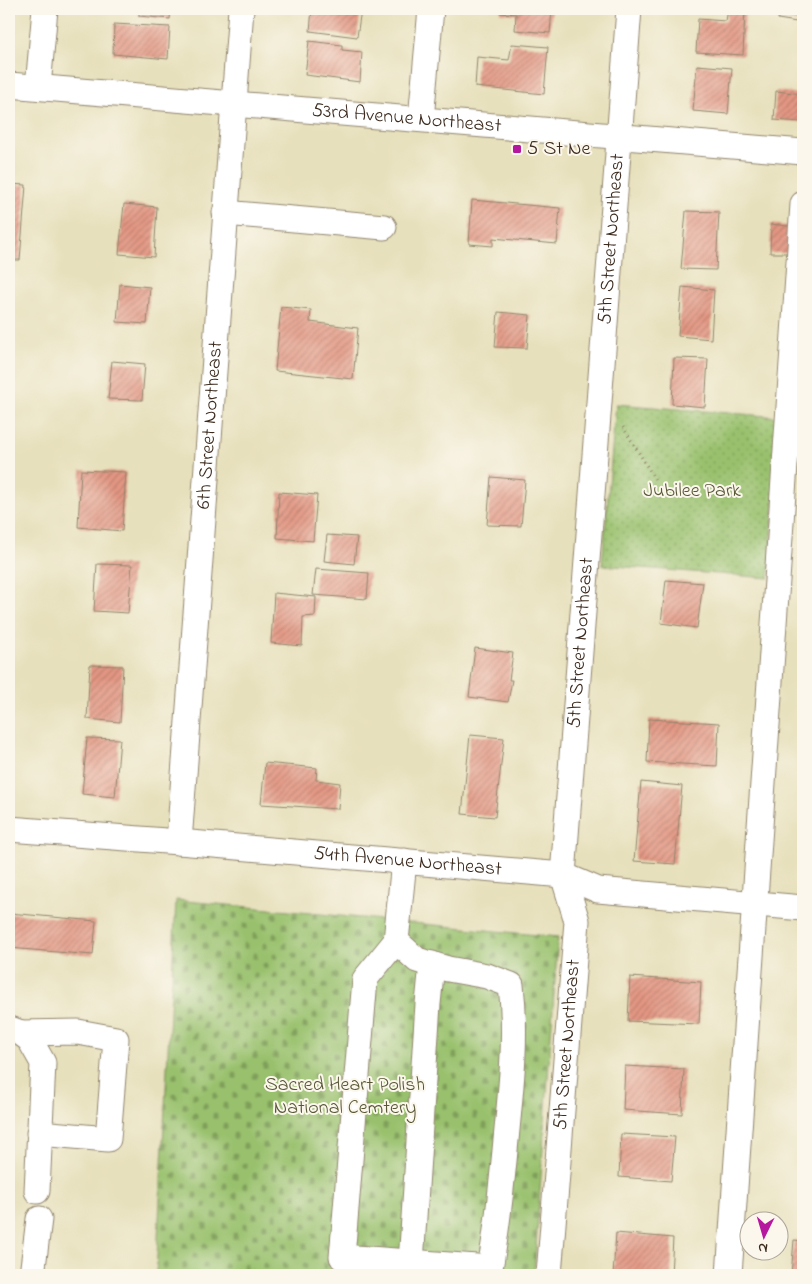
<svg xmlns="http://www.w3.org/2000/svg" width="812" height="1284" viewBox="0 0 812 1284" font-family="'Indie Flower',sans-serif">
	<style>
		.grass { fill: url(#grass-dots); stroke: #6a7646 }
		.cemetery { fill: url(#cemetery-stones); stroke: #6a7646 }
		.building { fill: url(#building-hatch) }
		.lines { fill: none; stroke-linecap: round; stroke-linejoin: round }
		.minor-casing { stroke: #91856d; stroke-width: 27 }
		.path { stroke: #91856d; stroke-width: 3; stroke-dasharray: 1 4; stroke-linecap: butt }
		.minor { stroke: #fff; stroke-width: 25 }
		.poi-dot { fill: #b5179e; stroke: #fbf7ec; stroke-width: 2 }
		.labels { text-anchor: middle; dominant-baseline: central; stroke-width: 4; stroke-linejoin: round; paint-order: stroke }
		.street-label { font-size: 20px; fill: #3b2a1e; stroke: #fbf7ec }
		.poi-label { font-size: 20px; fill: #3b2a1e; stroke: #fbf7ec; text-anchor: start }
		.park-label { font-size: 20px; fill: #575736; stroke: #fbf7ec }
	</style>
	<defs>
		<pattern id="grass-dots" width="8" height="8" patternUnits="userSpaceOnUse" patternTransform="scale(1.25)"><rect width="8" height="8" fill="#99c16d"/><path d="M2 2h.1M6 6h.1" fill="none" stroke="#7e9d59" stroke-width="1.8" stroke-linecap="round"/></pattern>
		<pattern id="cemetery-stones" width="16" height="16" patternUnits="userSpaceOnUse" patternTransform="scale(1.25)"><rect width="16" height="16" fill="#99c16d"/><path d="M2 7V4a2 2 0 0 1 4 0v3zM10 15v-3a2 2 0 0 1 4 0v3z" fill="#7e9d59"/></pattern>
		<pattern id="building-hatch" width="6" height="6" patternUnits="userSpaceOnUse" patternTransform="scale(1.25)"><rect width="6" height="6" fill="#e39783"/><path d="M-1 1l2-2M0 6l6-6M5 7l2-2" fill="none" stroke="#b97b6b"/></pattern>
	</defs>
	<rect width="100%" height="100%" fill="#fbf7ec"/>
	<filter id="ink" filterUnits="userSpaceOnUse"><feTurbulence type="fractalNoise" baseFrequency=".02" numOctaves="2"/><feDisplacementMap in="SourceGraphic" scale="10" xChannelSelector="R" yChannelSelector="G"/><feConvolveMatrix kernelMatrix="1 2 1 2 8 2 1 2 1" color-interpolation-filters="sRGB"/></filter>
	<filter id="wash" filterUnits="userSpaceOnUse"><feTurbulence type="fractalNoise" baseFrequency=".0096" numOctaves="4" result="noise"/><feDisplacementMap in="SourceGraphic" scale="20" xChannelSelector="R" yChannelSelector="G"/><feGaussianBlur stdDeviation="1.12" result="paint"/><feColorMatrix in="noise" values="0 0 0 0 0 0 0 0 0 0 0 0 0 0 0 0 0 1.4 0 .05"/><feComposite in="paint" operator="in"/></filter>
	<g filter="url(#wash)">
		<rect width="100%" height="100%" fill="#e7e0bc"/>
		<path class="grass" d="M 616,404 L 780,417 L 769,578 L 602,565 Z"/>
		<path class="cemetery" d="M 176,900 L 558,937 L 534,1275 L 156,1275 Z"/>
		<g id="blocks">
			<g class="building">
				<path d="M 139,9 L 171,9 L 170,19 L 139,16 Z"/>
				<path d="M 312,9 L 361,9 L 357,37 L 310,31 Z"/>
				<path d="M 501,9 L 552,9 L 550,33 L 515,30 L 516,14 L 500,13 Z"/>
				<path d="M 728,9 L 745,9 L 743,55 L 696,52 L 698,19 L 726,21 Z"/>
				<path d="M 779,9 L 803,9 L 803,23 L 778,19 Z"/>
				<path d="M 114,24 L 170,27 L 168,59 L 113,54 Z"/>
				<path d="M 309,41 L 342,45 L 342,50 L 362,52 L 360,82 L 305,75 Z"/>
				<path d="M 512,44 L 548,47 L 544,94 L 475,87 L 477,57 L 509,60 Z"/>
				<path d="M 697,65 L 732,68 L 728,114 L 693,111 Z"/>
				<path d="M 776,91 L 803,94 L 801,122 L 774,120 Z"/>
				<path d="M 9,184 L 26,185 L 20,260 L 9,260 Z"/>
				<path d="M 472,200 L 560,208 L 557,244 L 493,238 L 493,246 L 469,244 Z"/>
				<path d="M 124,204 L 157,207 L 154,257 L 119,254 Z"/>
				<path d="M 686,211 L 719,212 L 716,270 L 681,269 Z"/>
				<path d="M 771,224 L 796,227 L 794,253 L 770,253 Z"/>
				<path d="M 120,284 L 150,287 L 147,324 L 117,322 Z"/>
				<path d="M 682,287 L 714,290 L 711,339 L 678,336 Z"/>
				<path d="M 281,307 L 311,310 L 310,322 L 358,328 L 353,379 L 275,371 Z"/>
				<path d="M 498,312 L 530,315 L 527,348 L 495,347 Z"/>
				<path d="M 674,358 L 708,359 L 705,407 L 672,404 Z"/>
				<path d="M 112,361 L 145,364 L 142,400 L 108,399 Z"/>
				<path d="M 81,470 L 126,472 L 122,531 L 78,527 Z"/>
				<path d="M 491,477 L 525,480 L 521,526 L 487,525 Z"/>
				<path d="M 279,492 L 317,495 L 313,541 L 277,538 Z"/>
				<path d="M 327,535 L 357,537 L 354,564 L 324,561 Z"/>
				<path d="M 97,564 L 132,565 L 128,613 L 94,611 Z"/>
				<path d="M 316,569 L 369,573 L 367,599 L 313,595 Z"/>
				<path d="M 666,580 L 703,583 L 697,628 L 661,623 Z"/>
				<path d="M 274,593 L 316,597 L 315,616 L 303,617 L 302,646 L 271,643 Z"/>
				<path d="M 475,648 L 513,653 L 509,680 L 512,680 L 508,702 L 469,697 Z"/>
				<path d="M 90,665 L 123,666 L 120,722 L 87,719 Z"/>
				<path d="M 649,719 L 719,723 L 717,766 L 647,762 Z"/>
				<path d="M 470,735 L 504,738 L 495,817 L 462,814 Z"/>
				<path d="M 87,738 L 120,739 L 115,797 L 82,794 Z"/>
				<path d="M 265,763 L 317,768 L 316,780 L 340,783 L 338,809 L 261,804 Z"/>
				<path d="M 641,782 L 682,786 L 675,864 L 634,861 Z"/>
				<path d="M 9,913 L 96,921 L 93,955 L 9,948 Z"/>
				<path d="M 630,977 L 701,982 L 699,1024 L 628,1021 Z"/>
				<path d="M 625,1066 L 684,1069 L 682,1114 L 623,1110 Z"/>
				<path d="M 621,1134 L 675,1137 L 671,1181 L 619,1177 Z"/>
				<path d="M 616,1233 L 673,1238 L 671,1275 L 613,1275 Z"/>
				<path d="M 794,1240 L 803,1241 L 803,1275 L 791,1275 Z"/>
			</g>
		</g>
	</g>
	<g filter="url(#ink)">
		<use href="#blocks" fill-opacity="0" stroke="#91856d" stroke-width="1"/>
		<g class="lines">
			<defs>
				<g id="minor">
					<path id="s1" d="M 9,85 L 803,152"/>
					<path d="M 38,87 L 45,9"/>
					<path d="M 421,119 L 431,9"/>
					<path d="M 225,213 L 384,227"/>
					<path id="s2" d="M 9,829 L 179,842 L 563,875 L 598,890 L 803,908"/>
					<path id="s3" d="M 179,842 L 241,9"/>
					<path d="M 396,941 L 417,960 L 448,969 L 487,976 L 511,985 C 517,1037 511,1088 506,1140 C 502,1183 498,1226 490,1268 L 342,1257 L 365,979 L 396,941 L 404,861"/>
					<path d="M 10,1029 L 21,1033 L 30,1040 L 43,1063 L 37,1191"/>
					<path d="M 21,1033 L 78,1032 L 116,1039 L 108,1139 L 39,1133"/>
					<path d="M 411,1263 L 428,1004 L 432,964"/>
					<path d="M 32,1275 L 39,1219"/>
					<path id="s4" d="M 549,1275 L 577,921 L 563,875 L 629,9"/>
					<path d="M 729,1275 L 803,204"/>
				</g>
			</defs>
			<use href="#minor" class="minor-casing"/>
			<path class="path" d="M 623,427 L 656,481"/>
			<use href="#minor" class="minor"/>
		</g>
	</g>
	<rect class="poi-dot" x="512" y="144" width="10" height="10" rx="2.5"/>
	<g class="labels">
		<g class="street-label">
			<text stroke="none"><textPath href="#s1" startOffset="399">53rd Avenue Northeast</textPath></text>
			<text stroke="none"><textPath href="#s4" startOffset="1041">5th Street Northeast</textPath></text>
			<text stroke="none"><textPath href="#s3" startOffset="418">6th Street Northeast</textPath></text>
			<text stroke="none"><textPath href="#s4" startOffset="636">5th Street Northeast</textPath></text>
			<text stroke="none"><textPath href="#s2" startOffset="400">54th Avenue Northeast</textPath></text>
			<text stroke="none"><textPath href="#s4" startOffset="231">5th Street Northeast</textPath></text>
		</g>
		<g class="poi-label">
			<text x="527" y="149">5 St Ne</text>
		</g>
		<g class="park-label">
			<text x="692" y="491">Jubilee Park</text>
			<text x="345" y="1085">Sacred Heart Polish<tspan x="345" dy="23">National Cemtery</tspan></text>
		</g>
	</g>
	<rect width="812" height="1284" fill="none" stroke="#fbf7ec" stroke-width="30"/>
	<g transform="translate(764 1236) rotate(185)"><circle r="24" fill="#fbf7ec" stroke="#aea59a"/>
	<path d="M0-4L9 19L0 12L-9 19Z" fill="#b5179e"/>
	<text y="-8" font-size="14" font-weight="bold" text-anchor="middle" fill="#3b2a1e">N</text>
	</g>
</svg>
